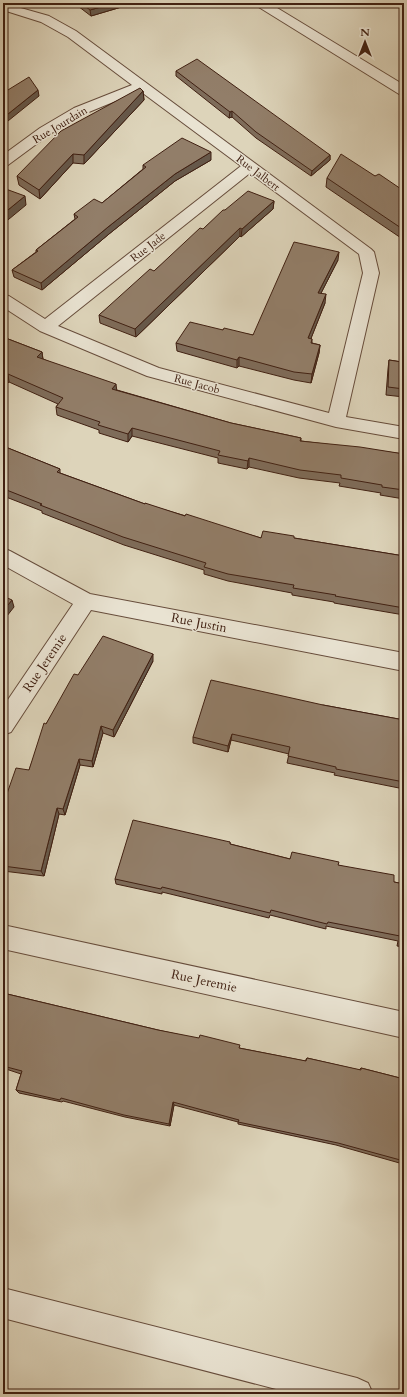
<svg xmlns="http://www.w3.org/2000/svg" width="407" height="1397" viewBox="0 0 407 1397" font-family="Cardo,serif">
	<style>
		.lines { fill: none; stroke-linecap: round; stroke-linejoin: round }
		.minor-casing { stroke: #674d3c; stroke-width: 2 }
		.minor { fill: #e9e3d2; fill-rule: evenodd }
		.wall { fill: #7e6c5a; stroke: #402012 }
		.shaded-wall { fill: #66584a; stroke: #402012 }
		.building { fill: #927e69; stroke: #402012 }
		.labels { text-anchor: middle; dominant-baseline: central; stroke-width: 3; stroke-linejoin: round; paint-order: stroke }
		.far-street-label { font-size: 11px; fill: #402012; stroke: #e9e3d2 }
		.street-label { font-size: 13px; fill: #402012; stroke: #e9e3d2 }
	</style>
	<rect width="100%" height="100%" fill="#ddd4ba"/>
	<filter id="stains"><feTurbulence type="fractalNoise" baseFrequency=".005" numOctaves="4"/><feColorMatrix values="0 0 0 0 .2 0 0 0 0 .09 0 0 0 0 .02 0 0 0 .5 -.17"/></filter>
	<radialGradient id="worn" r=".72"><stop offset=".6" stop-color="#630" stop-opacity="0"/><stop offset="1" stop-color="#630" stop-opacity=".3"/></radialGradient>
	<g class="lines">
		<defs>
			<g id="minor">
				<path d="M 3,3 L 49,16 L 76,31 L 371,249 L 374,252 L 379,273 L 346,417 L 404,427 L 404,439 L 336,427 L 147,376 L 40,331 L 3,307 L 3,295 L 9,296 L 45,319 L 241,166 L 140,91 L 84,114 L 50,134 L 8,165 L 3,166 L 3,155 L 40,128 L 74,108 L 132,85 L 68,37 L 41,22 L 3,10 ZM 250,173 L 359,254 L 363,273 L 329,413 L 159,368 L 58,326 Z"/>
				<path d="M 255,3 L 269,3 L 404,85 L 404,95 L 399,94 L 257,6 Z"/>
				<path d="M 3,548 L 10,551 L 90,594 L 404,653 L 404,671 L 91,610 L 11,732 L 3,735 L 3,707 L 73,604 L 3,565 Z"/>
				<path d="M 3,925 L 404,1012 L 404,1038 L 3,949 Z"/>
				<path d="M 3,1288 L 357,1378 L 368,1383 L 373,1394 L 295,1394 L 3,1318 Z"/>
			</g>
		</defs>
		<use href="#minor" class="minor-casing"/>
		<use href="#minor" class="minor"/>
	</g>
	<g class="wall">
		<path d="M 74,3 L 135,3 L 91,16 Z"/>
		<path d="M 176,71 L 330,155 L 330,160 L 311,176 L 256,138 L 232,117 L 229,118 L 176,76 Z"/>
		<path d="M 143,91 L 144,100 L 84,164 L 73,163 L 40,199 L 19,185 L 17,176 Z"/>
		<path d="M 211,160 L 175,181 L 109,234 L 42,290 L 14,277 L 12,270 L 36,252 L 36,250 L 75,219 L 74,214 L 102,203 L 143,169 L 143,165 Z"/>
		<path d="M 375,176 L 404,191 L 404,240 L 326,187 L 327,178 Z"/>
		<path d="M 274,201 L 273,209 L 241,237 L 240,236 L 136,337 L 100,323 L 99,315 L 154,271 L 203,229 L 225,210 Z"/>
		<path d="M 338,260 L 321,293 L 325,303 L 311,338 L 312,339 L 312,343 L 320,345 L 319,353 L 311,383 L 294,380 L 239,366 L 237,368 L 177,351 L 176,343 L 223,330 L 253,335 Z"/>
		<path d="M 3,337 L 42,352 L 43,359 L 117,390 L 231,423 L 301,438 L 301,441 L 404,454 L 404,499 L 380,495 L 381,493 L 339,486 L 340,483 L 299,478 L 249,467 L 247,469 L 218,463 L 218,458 L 132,436 L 128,442 L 99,433 L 99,430 L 57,415 L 56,407 L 58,404 L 9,382 L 7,384 L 3,382 Z"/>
		<path d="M 404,349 L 404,397 L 386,395 L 388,369 L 389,360 L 402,362 Z"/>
		<path d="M 3,446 L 60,469 L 60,473 L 145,504 L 261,538 L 294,538 L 404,556 L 404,615 L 334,603 L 334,602 L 292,595 L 292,593 L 228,581 L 204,574 L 204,570 L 124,545 L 42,513 L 42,511 L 6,497 L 6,493 L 3,492 Z"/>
		<path d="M 153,661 L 114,737 L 103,733 L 93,767 L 80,765 L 65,815 L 59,814 L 44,876 L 3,871 L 3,805 L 29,770 L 46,724 L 78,675 Z"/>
		<path d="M 323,705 L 404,720 L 404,789 L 334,775 L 335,773 L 287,763 L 289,754 L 231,740 L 228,752 L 193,743 L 193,737 Z"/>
		<path d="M 230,842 L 230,844 L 290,859 L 338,865 L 394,882 L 404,884 L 404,947 L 397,946 L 398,941 L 326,926 L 326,929 L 270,915 L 269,918 L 162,892 L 162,894 L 116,884 L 115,879 Z"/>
		<path d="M 3,993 L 158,1030 L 239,1048 L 305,1061 L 307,1058 L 359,1070 L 361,1068 L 404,1079 L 404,1183 L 400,1183 L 403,1164 L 336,1145 L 238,1124 L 238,1122 L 174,1105 L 170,1126 L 125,1117 L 63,1101 L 62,1102 L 19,1093 L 16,1090 L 21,1074 L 3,1068 Z"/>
	</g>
	<g class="shaded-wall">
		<path d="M 115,3 L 135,3 L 91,16 L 90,10 Z"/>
		<path d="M 38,90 L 39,96 L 3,125 L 3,118 Z"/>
		<path d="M 143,91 L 144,100 L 84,164 L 84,155 Z"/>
		<path d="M 232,111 L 232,117 L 229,118 L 230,112 Z"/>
		<path d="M 211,152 L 211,160 L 175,181 L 109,234 L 42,290 L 41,283 L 108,227 L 175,174 Z"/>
		<path d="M 73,154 L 73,163 L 40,199 L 39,190 Z"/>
		<path d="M 330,155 L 330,160 L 311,176 L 312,171 Z"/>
		<path d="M 25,196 L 26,205 L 3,224 L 3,214 Z"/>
		<path d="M 274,201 L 273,209 L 241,237 L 242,229 Z"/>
		<path d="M 240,228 L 240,236 L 136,337 L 135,329 Z"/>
		<path d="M 339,252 L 338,260 L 317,301 L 318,293 Z"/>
		<path d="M 326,294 L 325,303 L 308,346 L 308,338 Z"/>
		<path d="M 320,345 L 319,353 L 311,383 L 312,374 Z"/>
		<path d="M 42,352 L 43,361 L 37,357 Z"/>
		<path d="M 239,357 L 239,366 L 237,368 L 237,360 Z"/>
		<path d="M 8,374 L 9,382 L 7,384 L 6,376 Z"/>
		<path d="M 116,384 L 117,392 L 112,389 Z"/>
		<path d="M 132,428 L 132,436 L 128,442 L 128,434 Z"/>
		<path d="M 249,458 L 249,467 L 247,469 L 248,461 Z"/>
		<path d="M 12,600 L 14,607 L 3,621 L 3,611 Z"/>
		<path d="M 153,654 L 153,661 L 114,737 L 113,730 Z"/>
		<path d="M 101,726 L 103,733 L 93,767 L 92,761 Z"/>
		<path d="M 232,734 L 231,740 L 228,752 L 228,746 Z"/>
		<path d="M 79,759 L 80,765 L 65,815 L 63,809 Z"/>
		<path d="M 57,808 L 59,814 L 44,876 L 41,871 Z"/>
		<path d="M 173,1102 L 174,1105 L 170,1126 L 169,1124 Z"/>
	</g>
	<g class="building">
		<path d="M 81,3 L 115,3 L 90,10 Z"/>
		<path d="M 197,59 L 330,155 L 312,171 L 256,132 L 232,111 L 230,112 L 176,71 Z"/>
		<path d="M 29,77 L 38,90 L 3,118 L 3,93 Z"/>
		<path d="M 140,88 L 143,91 L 84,155 L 73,154 L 39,190 L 17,176 L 61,131 Z"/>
		<path d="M 182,138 L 211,152 L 175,174 L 108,227 L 41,283 L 12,270 L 38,251 L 36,250 L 78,217 L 74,214 L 94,199 L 102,203 L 146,167 L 143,165 Z"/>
		<path d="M 341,154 L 375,176 L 379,174 L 404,191 L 404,230 L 327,178 Z"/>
		<path d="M 3,188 L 25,196 L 3,214 Z"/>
		<path d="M 248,191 L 274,201 L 242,229 L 240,228 L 135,329 L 99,315 L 150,269 L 154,271 L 200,228 L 203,229 L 223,210 L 225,210 Z"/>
		<path d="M 294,242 L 339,252 L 318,293 L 326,294 L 308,338 L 312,339 L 311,343 L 320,345 L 312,374 L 294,372 L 239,357 L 237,360 L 176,343 L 190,322 L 223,330 L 224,328 L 253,335 Z"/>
		<path d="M 3,337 L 42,352 L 37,357 L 116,384 L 112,389 L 231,423 L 301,438 L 300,441 L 360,447 L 404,454 L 404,490 L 382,487 L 382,485 L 341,478 L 341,475 L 300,470 L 249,458 L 248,461 L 218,455 L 220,451 L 132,428 L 128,434 L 98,425 L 100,422 L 56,407 L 63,398 L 8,374 L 6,376 L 3,375 Z"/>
		<path d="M 404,351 L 404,389 L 388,387 L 389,360 L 402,362 Z"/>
		<path d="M 3,446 L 60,469 L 57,472 L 145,504 L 145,503 L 185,516 L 186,514 L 261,538 L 263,531 L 294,536 L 294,538 L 404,556 L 404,608 L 335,596 L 336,595 L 293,588 L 294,585 L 228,574 L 204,567 L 206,563 L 123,537 L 40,505 L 42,504 L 4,489 L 6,486 L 3,485 Z"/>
		<path d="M 3,596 L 12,600 L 3,611 Z"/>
		<path d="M 103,636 L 153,654 L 113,730 L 101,726 L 92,761 L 79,759 L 63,809 L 57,808 L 41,871 L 3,866 L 3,805 L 16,768 L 29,770 L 44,723 L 46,724 L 74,674 L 78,675 Z"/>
		<path d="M 211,680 L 323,705 L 404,720 L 404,782 L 336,769 L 336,767 L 288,756 L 290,747 L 232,734 L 228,746 L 193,737 Z"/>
		<path d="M 133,820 L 230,842 L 230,844 L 290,859 L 292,852 L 339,862 L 338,865 L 394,875 L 394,882 L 404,884 L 404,942 L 400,941 L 400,936 L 328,922 L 327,924 L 271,910 L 270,913 L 162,887 L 161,889 L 115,879 Z"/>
		<path d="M 3,993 L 158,1030 L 199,1038 L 200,1035 L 240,1045 L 239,1048 L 306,1061 L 307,1058 L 361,1070 L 361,1068 L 404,1079 L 404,1161 L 338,1143 L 238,1122 L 239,1120 L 173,1102 L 169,1124 L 124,1115 L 61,1098 L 60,1100 L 16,1090 L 22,1071 L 3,1066 Z"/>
	</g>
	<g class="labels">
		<g class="far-street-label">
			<text transform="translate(60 125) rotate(-31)">Rue Jourdain</text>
			<text transform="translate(258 173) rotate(37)">Rue Jalbert</text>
			<text transform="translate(148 247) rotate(-38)">Rue Jade</text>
			<text transform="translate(197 384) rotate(15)">Rue Jacob</text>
		</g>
		<g class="street-label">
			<text transform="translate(199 623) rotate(11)">Rue Justin</text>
			<text transform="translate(45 663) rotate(-56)">Rue Jeremie</text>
			<text transform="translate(204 981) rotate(12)">Rue Jeremie</text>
		</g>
	</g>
	<rect width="407" height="1397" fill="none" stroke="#ddd4ba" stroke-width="16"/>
	<rect x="4" y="4" width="399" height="1389" fill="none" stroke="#402012" stroke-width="2"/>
	<rect x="8" y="8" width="391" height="1381" fill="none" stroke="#402012"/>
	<g transform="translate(365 42)" stroke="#e9e3d2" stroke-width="3" paint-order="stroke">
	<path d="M0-3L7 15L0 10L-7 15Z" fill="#402012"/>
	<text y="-6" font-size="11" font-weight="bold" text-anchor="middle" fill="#402012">N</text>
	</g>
	<rect width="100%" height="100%" filter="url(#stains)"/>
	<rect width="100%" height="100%" fill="url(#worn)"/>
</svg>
